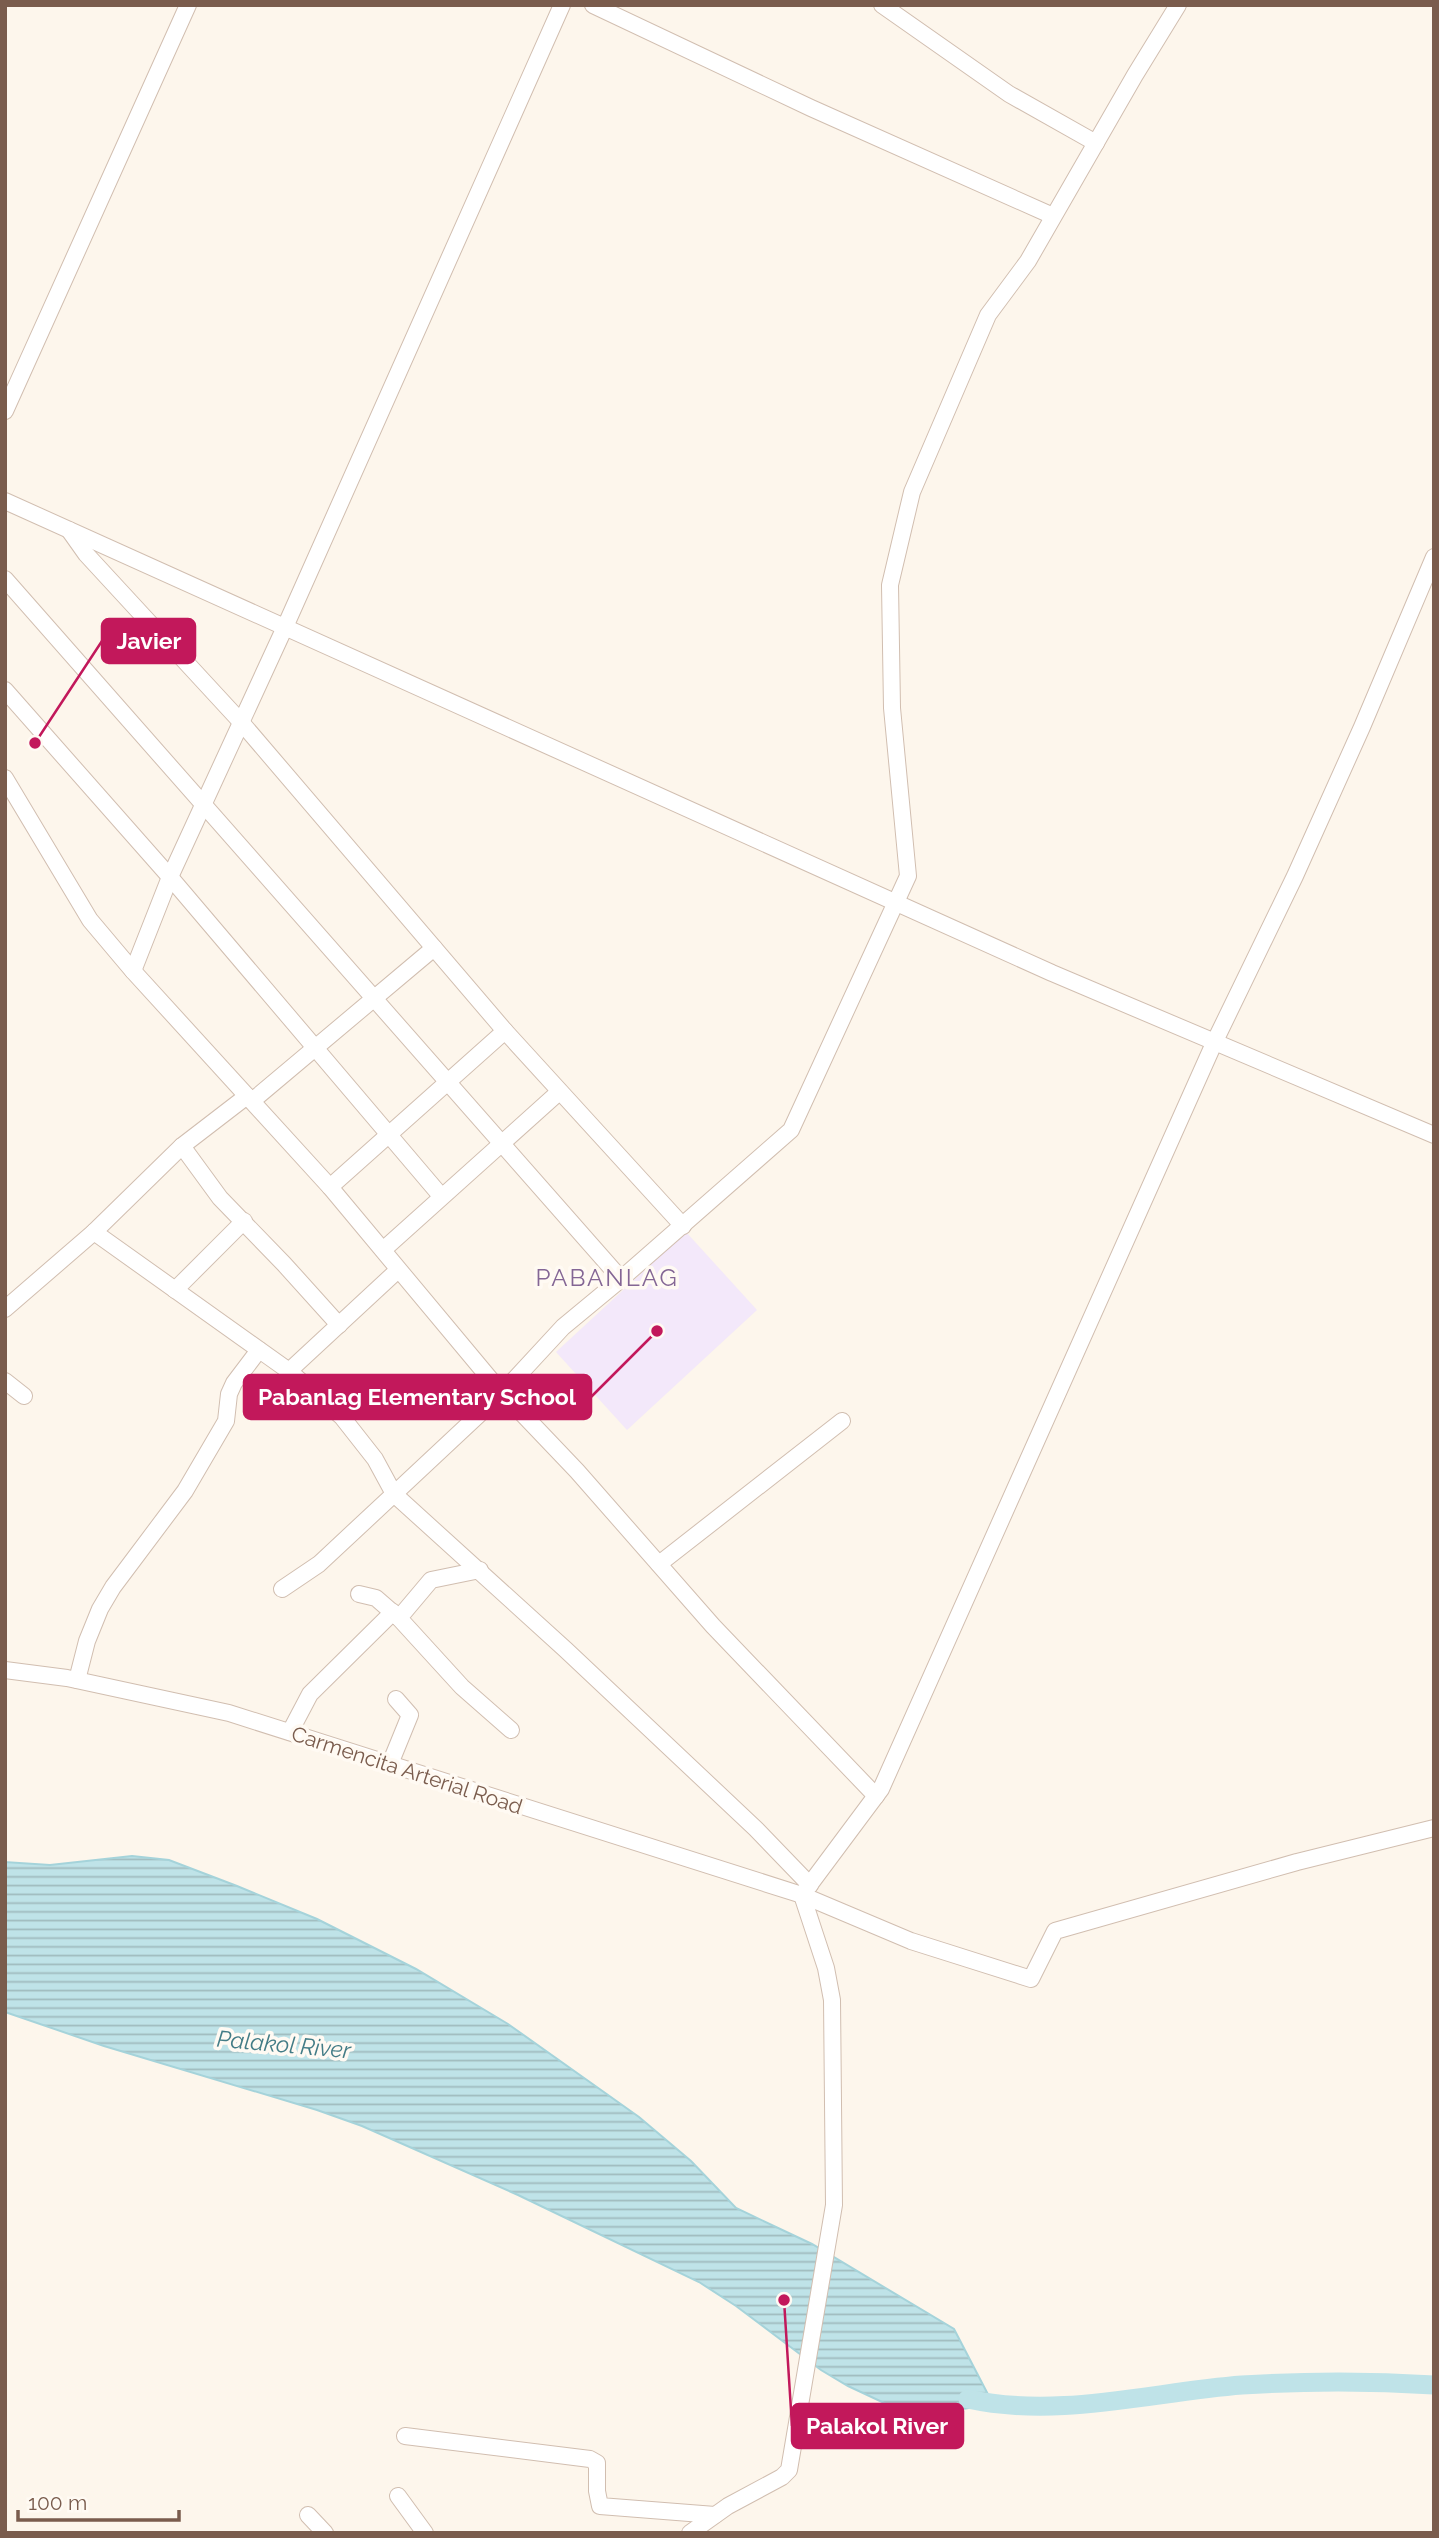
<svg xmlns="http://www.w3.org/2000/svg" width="1439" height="2538" viewBox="0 0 1439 2538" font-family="Raleway,sans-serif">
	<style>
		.education { fill: #f3e8fa }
		.water { fill: url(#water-rules); stroke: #a5d3da; stroke-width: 2 }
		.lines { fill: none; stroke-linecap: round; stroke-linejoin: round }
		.river { stroke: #bfe3e8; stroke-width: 19 }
		.minor-casing { stroke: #d1beb0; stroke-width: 18 }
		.minor { stroke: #fff; stroke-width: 16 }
		.labels { text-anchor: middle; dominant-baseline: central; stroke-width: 7; stroke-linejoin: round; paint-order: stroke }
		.street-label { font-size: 21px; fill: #7a5c4d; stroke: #fffaf3 }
		.water-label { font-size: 23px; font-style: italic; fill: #437c86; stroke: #fffaf3 }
		.quarter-label { font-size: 24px; letter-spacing: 2px; fill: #846695; stroke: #fffaf3 }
		.leader { fill: none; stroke: #c2185b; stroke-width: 2.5 }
		.callout-dot { fill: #c2185b; stroke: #fffaf3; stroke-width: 2.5 }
		.callout { fill: #c2185b; stroke: #c2185b; stroke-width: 2.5 }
		.callout-label { font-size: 23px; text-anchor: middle; font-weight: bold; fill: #fff }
	</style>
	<defs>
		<pattern id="water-rules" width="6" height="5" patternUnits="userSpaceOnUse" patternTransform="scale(1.75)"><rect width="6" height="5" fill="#bfe3e8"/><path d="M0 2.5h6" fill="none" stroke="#a0bbbe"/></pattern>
	</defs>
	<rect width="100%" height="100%" fill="#fdf6ec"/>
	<path class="education" d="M 686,1232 L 757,1310 L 627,1430 L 556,1352 Z"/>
	<path class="water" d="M 132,1856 L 169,1860 L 237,1886 L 317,1919 L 416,1969 L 508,2024 L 639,2117 L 691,2161 L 736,2208 L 812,2244 L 954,2329 L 993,2404 L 914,2417 L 848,2386 L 821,2370 L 736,2306 L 699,2282 L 518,2195 L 362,2126 L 317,2110 L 104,2046 L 5,2012 L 5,1862 L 50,1865 Z"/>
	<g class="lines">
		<path class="river" d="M 968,2399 C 1059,2419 1151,2392 1242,2385 C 1306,2381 1371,2381 1434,2385"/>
		<defs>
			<g id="minor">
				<path d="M 593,5 L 811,108 L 1053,216"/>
				<path d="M 882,5 L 1009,94 L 1096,143"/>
				<path d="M 5,411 L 188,5"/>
				<path d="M 5,501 L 1052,973 L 1434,1135"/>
				<path d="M 69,530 L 86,554 L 241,722 L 505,1031 L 683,1226"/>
				<path d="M 5,579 L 621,1279"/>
				<path d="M 5,690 L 170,877 L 441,1196"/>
				<path d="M 5,778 L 90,920 L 133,971 L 330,1187 L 496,1386 L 577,1471 L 713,1626 L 876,1796"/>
				<path d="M 133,971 L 170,877 L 285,627 L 562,5"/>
				<path d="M 252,1101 L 434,948"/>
				<path d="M 182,1146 L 220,1198 L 284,1264 L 339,1325"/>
				<path d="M 330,1187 L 505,1031"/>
				<path d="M 94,1232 L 289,1371 L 342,1417 L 375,1459 L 394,1494 L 566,1650 L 756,1829 L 810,1885"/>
				<path d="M 383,1250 L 559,1092"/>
				<path d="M 175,1290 L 244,1221"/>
				<path d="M 5,1309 L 94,1232 L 182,1146 L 247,1096"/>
				<path d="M 289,1371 L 398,1270"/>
				<path d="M 5,1381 L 24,1396"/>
				<path d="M 659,1564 L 842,1421"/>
				<path d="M 480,1570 L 431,1580 L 399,1618 L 462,1687 L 511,1730"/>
				<path d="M 282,1589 L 319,1564 L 394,1494 L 502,1393 L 563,1327 L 621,1279 L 791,1130 L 908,876 L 892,708 L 890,585 L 912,492 L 988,315 L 1028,261 L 1135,75 L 1178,5"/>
				<path d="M 359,1594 L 376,1598 L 399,1618"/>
				<path d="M 5,1670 L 67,1678 L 229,1713 L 802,1895 L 911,1941 L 1031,1979 L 1055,1931 L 1297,1862 L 1434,1828"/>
				<path d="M 77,1680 L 87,1641 L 100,1609 L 113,1587 L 185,1491 L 226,1421 L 229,1394 L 234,1383 L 259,1350"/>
				<path d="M 290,1732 L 310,1694 L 393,1612"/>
				<path d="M 390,1764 L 410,1715 L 396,1699"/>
				<path d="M 802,1895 L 881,1789 L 1215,1041 L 1295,876 L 1362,727 L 1434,557"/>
				<path d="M 405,2436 L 590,2459 L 597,2463 L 597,2491 L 600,2506 L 715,2515"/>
				<path d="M 398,2496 L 425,2533"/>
				<path d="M 308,2515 L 325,2533"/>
				<path d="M 690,2533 L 728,2506 L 782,2477 L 789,2470 L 834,2205 L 832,2000 L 826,1968 L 802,1895"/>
			</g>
		</defs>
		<use href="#minor" class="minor-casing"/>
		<use href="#minor" class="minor"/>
	</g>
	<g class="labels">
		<g class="street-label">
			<text transform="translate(407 1770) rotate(18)">Carmencita Arterial Road</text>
		</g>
		<g class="water-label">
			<text transform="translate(284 2044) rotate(5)">Palakol River</text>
		</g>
		<g class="quarter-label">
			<text x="607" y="1277">PABANLAG</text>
		</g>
	</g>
	<path class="leader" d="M35 743L102 641M657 1331L591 1397M784 2300L792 2426"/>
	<g class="callout-dot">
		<circle cx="35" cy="743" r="7"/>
		<circle cx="657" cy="1331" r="7"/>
		<circle cx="784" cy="2300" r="7"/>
	</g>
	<g class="callout">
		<rect x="102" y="619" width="93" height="44" rx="7"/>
		<rect x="244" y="1375" width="347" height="44" rx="7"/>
		<rect x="792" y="2404" width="171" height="44" rx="7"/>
	</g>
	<g class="callout-label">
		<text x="149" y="649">Javier</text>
		<text x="417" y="1405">Pabanlag Elementary School</text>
		<text x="877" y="2434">Palakol River</text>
	</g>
	<rect width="1439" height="2538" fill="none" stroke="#7a5c4d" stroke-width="14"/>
	<path d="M18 2510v10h161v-10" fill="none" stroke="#7a5c4d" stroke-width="3.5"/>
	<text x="28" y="2510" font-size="21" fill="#7a5c4d" stroke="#fffaf3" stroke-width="5" paint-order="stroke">100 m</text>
</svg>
